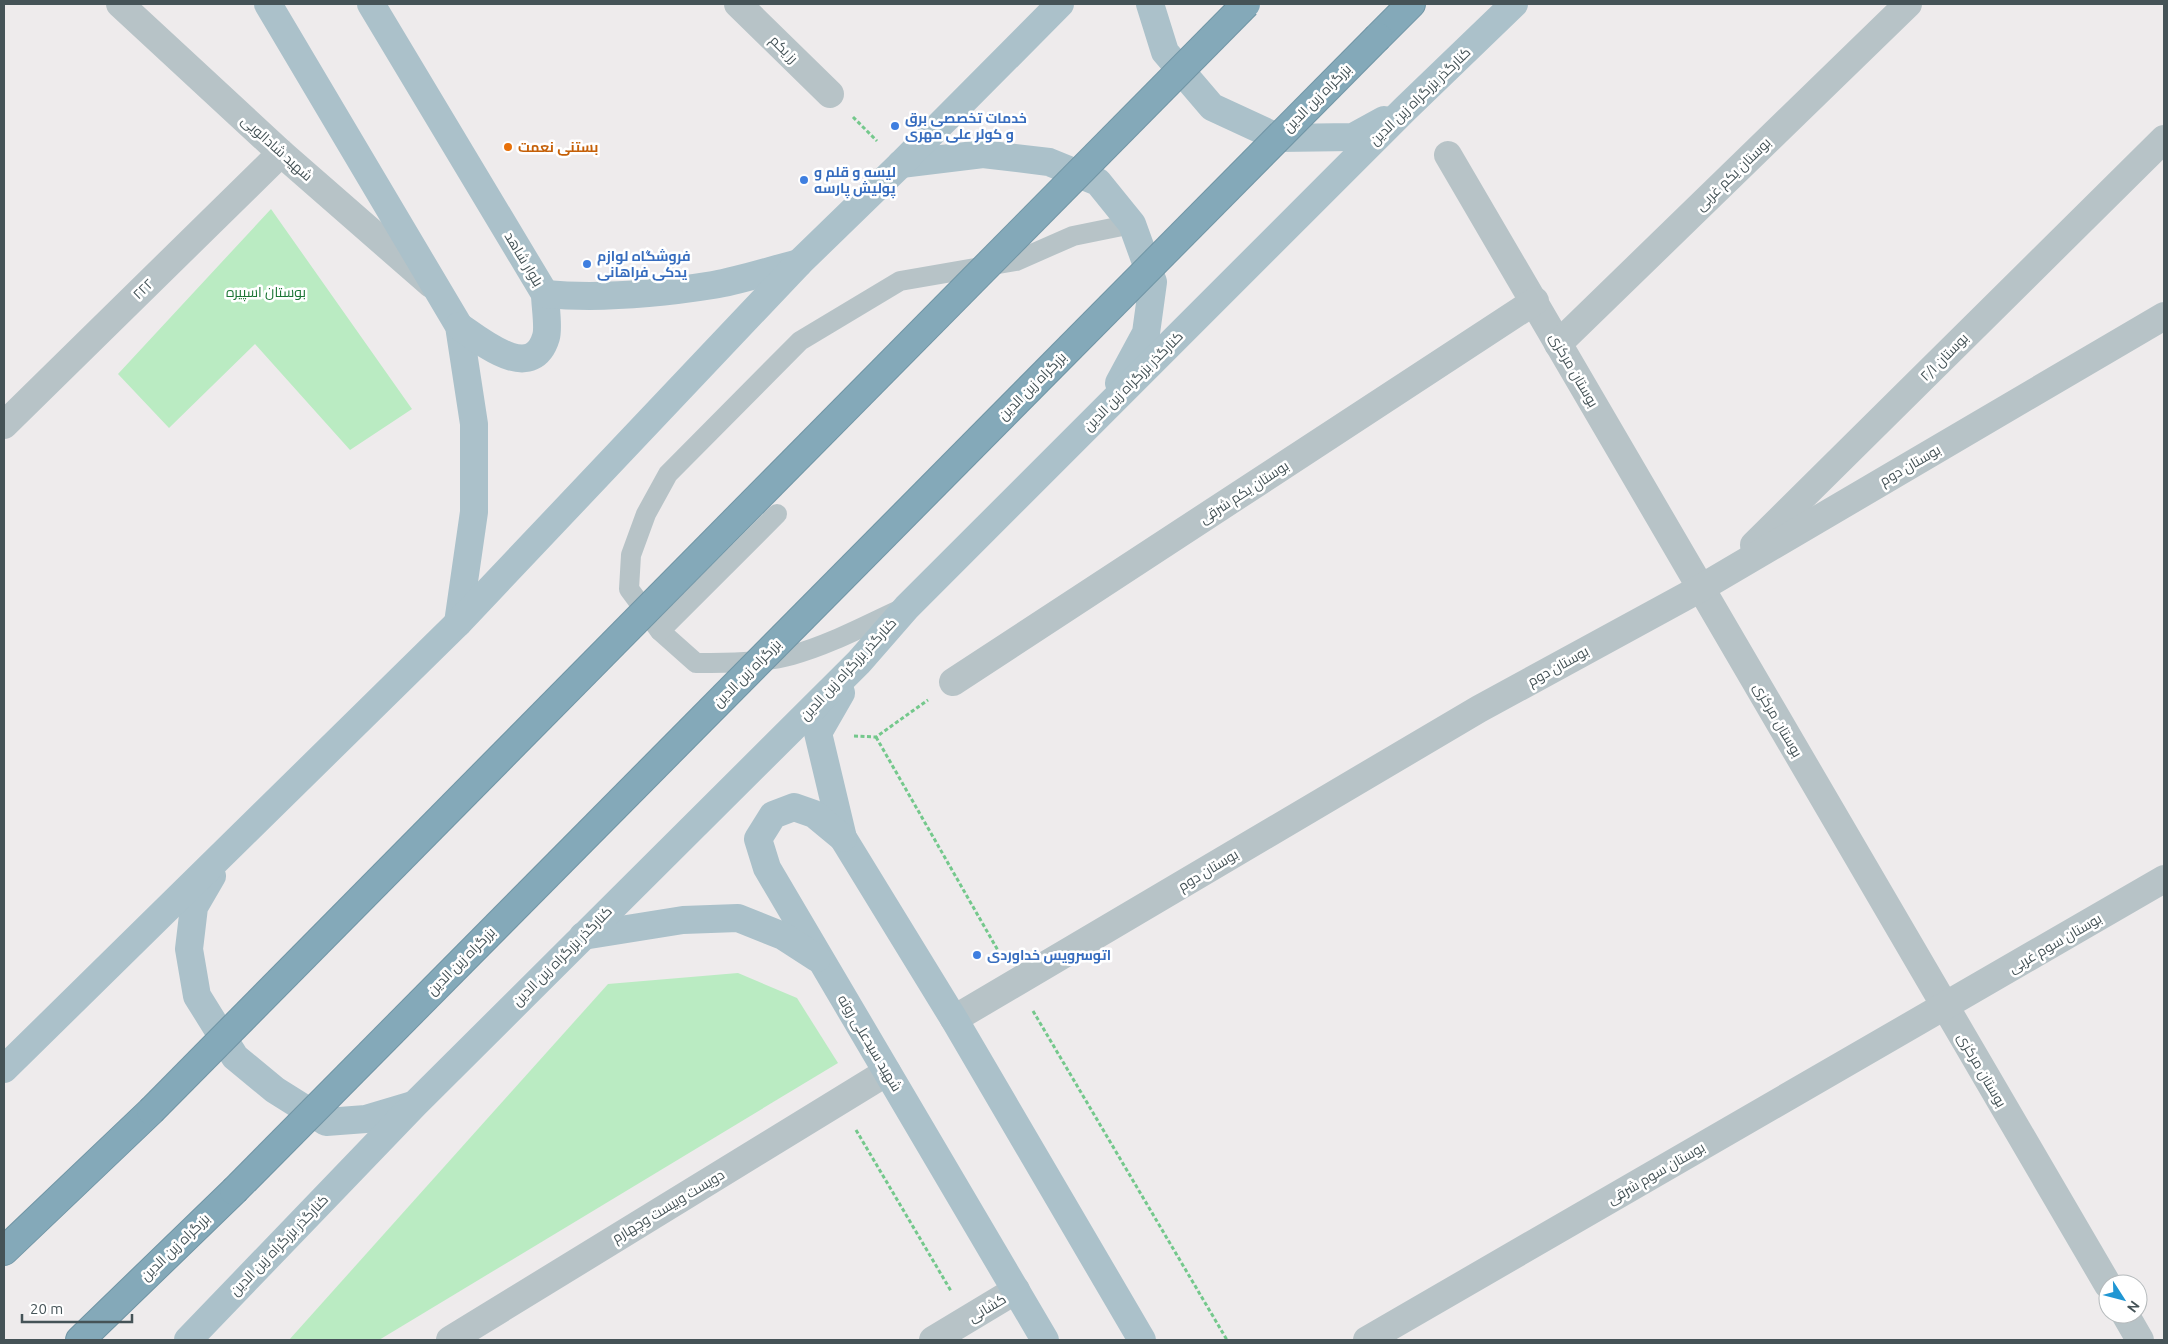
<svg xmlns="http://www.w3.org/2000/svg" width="2168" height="1344" viewBox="0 0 2168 1344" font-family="Ubuntu,Cairo,sans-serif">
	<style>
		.green { fill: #baebc2 }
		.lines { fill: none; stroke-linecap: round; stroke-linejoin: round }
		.highway-casing { stroke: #7095a5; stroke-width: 30 }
		.path { stroke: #74c88c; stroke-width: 3; stroke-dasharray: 4 2.5; stroke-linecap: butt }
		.lane { stroke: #b7c3c7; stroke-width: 20 }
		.street { stroke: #b7c3c7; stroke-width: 28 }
		.primary { stroke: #abc1ca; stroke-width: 28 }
		.highway { stroke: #84a9b9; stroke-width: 28 }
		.highway-bridge-casing { stroke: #7095a5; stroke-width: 30; stroke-linecap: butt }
		.highway-bridge { stroke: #84a9b9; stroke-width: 28 }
		.shop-dot { fill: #3f7fe0; stroke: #fff; stroke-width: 2 }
		.food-dot { fill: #e8710a; stroke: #fff; stroke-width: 2 }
		.labels { text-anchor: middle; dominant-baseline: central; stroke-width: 5; stroke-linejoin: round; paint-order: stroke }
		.street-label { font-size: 14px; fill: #455357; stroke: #fff }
		.shop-label { font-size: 14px; font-weight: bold; fill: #366cbe; stroke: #fff; text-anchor: start }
		.food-label { font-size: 14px; font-weight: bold; fill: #c56008; stroke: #fff; text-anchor: start }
		.park-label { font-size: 14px; fill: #1a7433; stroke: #fff }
	</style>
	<rect width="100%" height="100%" fill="#eeebec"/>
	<g class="green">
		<path d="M 271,209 L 412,409 L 350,450 L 255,344 L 169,428 L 118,374 Z"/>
		<path d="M 738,973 L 797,998 L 838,1063 L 379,1340 L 289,1340 L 608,984 Z"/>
	</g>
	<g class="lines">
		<defs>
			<g id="highway">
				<path d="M 1378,37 L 1411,4"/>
				<path d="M 4,1251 L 151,1111"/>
				<path d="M 80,1340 L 234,1191"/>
			</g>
		</defs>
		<use href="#highway" class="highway-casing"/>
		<g class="path">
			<path d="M 853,117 L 877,141"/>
			<path d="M 854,736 L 876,737 L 928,700"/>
			<path d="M 876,737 L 1000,954"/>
			<path d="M 1033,1011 L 1227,1340"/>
			<path d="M 856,1130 L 951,1291"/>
		</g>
		<g class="lane">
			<path d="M 901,609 C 866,625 829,645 792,655 C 764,663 725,663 696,663 L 660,631 L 629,589 L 631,555 L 646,514 L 668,474 L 800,341 L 900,281 L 1016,261 L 1073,236 L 1132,224"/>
			<path d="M 660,631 L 777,514"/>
		</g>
		<g class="street">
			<path d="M 120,4 L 281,153 L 431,284"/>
			<path d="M 738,4 L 830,94"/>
			<path d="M 1448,155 L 2108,1285"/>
			<path d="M 1558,344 L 1908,4"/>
			<path d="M 4,425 L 281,153"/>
			<path d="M 1754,545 L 2164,139"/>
			<path d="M 953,682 L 1535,301"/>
			<path d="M 954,1019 L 1479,709 L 1701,588 L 2164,316"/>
			<path d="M 2125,1314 L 2140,1340"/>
			<path d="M 450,1340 L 887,1072"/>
			<path d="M 933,1340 L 1016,1290"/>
			<path d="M 1367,1340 L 2164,879"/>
		</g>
		<g class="primary">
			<path d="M 268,4 L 459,326 L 474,424 L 474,512 L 458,623"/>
			<path d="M 371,4 L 545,294 C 545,305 549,327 546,337 C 532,384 481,341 459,326"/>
			<path d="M 1150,4 L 1165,52 L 1212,107 L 1279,138 L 1353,137 L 1384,120"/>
			<path d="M 901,164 L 983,154 L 1049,162 L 1098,182 L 1132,224 L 1153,282 L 1146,333 L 1119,383"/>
			<path d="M 545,294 C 601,299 657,294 713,285 C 742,280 771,270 799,263"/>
			<path d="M 841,693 L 818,733 L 843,838 L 954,1019 L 1142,1340"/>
			<path d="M 843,838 L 814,814 L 794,807 L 773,815 L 758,839 L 767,868 L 1045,1340"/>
			<path d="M 212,876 L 194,907 L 189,949 L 197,996 L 235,1057 L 275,1090 L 326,1122 L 366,1119 L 413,1105"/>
			<path d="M 583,936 L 683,920 L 738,918 L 783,936 L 817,958"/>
			<path d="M 4,1069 L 458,623 L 799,263 L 901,164 L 1060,4"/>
			<path d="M 188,1340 L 414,1105 L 859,662 L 907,607 L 1405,109 L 1514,4"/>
		</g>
		<use href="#highway" class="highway"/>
		<defs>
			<g id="highway-bridge">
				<path d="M 151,1111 L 1246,4"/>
				<path d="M 234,1191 L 1378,37"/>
			</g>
		</defs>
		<use href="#highway-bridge" class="highway-bridge-casing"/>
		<use href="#highway-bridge" class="highway-bridge"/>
	</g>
	<g class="shop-dot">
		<circle cx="895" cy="126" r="5"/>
		<circle cx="804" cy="180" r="5"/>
		<circle cx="587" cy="264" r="5"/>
		<circle cx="977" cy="955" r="5"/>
	</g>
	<circle class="food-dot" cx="508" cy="147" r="5"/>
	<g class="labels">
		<g class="street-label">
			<text transform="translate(784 49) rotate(45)">رز یکم</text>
			<text transform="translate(1420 96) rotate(-44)">کنارگذر بزرگراه زین الدین</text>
			<text transform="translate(1317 98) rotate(-45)">بزرگراه زین الدین</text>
			<text transform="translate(277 148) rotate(42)">شهید شادالویی</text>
			<text transform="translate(1733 174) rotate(-44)">بوستان یکم غربی</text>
			<text transform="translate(524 259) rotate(59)">بلوار شاهد</text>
			<text transform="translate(143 289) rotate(-44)">۲۲۲</text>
			<text transform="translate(1944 357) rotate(-45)">بوستان ۲/۱</text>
			<text transform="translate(1574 370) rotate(60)">بوستان مرکزی</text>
			<text transform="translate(1133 381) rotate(-45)">کنارگذر بزرگراه زین الدین</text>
			<text transform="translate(1032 386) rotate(-45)">بزرگراه زین الدین</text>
			<text transform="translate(1910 465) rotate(-30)">بوستان دوم</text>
			<text transform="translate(1244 492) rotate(-33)">بوستان یکم شرقی</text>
			<text transform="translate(1558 666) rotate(-29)">بوستان دوم</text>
			<text transform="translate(848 669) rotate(-47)">کنارگذر بزرگراه زین الدین</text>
			<text transform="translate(747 673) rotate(-45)">بزرگراه زین الدین</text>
			<text transform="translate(1778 720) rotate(60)">بوستان مرکزی</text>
			<text transform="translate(1208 870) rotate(-31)">بوستان دوم</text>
			<text transform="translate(2055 943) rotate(-30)">بوستان سوم غربی</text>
			<text transform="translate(562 956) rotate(-45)">کنارگذر بزرگراه زین الدین</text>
			<text transform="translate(461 961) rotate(-45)">بزرگراه زین الدین</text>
			<text transform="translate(870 1043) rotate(59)">شهید سیدعلی روته</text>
			<text transform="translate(1982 1070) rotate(60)">بوستان مرکزی</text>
			<text transform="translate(1656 1173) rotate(-30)">بوستان سوم شرقی</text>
			<text transform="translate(668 1206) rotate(-31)">دویست وبیست وچهارم</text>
			<text transform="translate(279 1245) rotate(-46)">کنارگذر بزرگراه زین الدین</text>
			<text transform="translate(175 1247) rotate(-44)">بزرگراه زین الدین</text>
			<text transform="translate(987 1308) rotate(-31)">کشانی</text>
		</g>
		<g class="shop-label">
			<text x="905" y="118">خدمات تخصصی برق<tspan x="905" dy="16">و کولر علی مهری</tspan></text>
			<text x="814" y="172">لیسه و قلم و<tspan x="814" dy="16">پولیش پارسه</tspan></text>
			<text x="597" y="256">فروشگاه لوازم<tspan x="597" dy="16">یدکی فراهانی</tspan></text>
			<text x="987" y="955">اتوسرویس خداوردی</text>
		</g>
		<g class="food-label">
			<text x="518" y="147">بستنی نعمت</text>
		</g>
		<g class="park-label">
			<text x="266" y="292">بوستان اسپیره</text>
		</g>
	</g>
	<rect width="2168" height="1344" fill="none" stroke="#455357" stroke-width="10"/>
	<g transform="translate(2123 1299) rotate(126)"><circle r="24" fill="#ffffff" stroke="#b5babc"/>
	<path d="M0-4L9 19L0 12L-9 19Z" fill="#2096d3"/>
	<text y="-8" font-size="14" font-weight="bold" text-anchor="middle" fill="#455357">N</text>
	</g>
	<path d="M22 1314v8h110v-8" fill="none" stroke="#455357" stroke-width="2.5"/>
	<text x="30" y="1314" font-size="15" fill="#455357" stroke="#ffffff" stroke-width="4" paint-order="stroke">20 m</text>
</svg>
